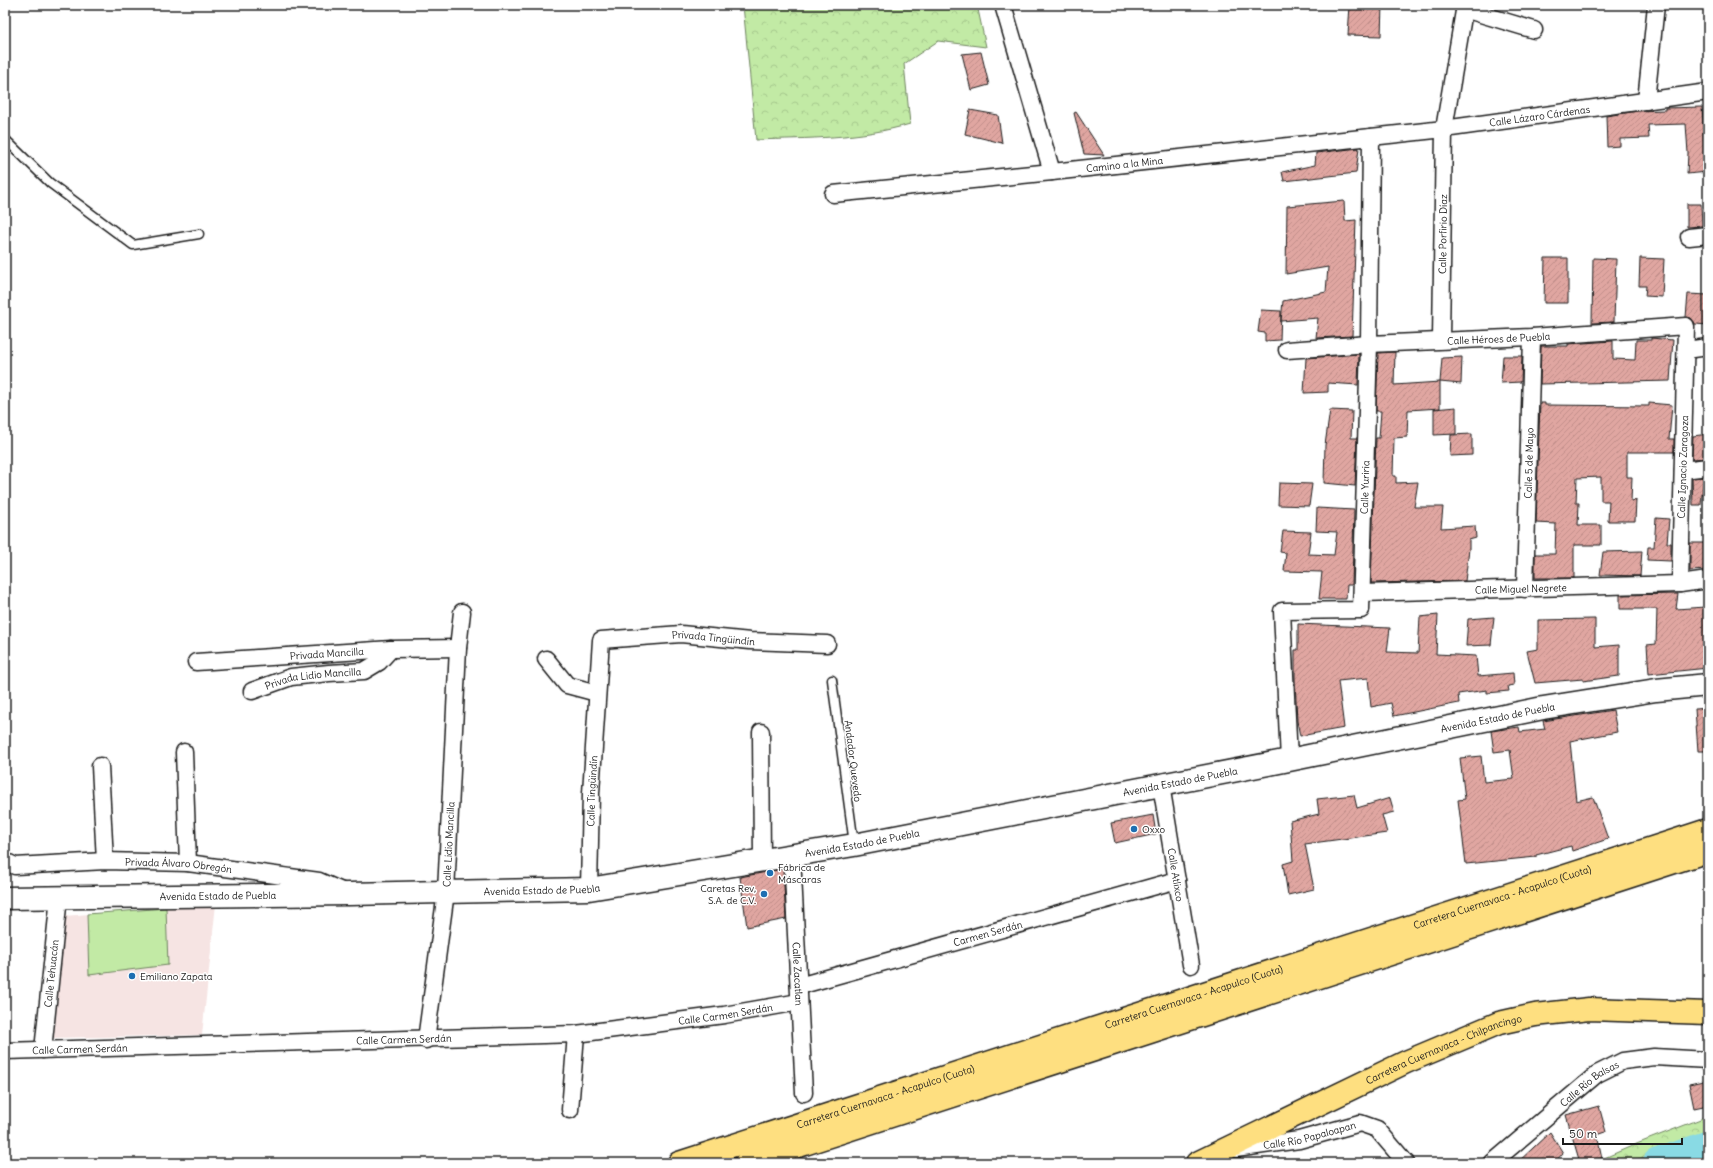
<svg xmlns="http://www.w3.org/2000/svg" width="1713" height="1168" viewBox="0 0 1713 1168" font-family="Delius,sans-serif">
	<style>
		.built { fill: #f6e4e3 }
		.forest { fill: url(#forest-crowns); stroke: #6f8360 }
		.park { fill: #c2eaa5; stroke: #6f8360 }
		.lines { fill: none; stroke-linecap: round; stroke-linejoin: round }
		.river { stroke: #89dae4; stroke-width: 29 }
		.building { fill: url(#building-hatch); stroke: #1c1c1c }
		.lane-casing { stroke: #1c1c1c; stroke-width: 11 }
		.street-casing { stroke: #1c1c1c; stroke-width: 19 }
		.secondary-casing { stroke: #1c1c1c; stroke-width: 25 }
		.primary-casing { stroke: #1c1c1c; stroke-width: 25 }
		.highway-casing { stroke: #1c1c1c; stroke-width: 25 }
		.lane { stroke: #fff; stroke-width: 8 }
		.street { stroke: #fff; stroke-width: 16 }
		.secondary { stroke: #fff; stroke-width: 22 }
		.primary { stroke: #fedf80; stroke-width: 22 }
		.highway { stroke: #fedf80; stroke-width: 22 }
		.poi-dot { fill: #1f6fb2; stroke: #fff; stroke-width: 1.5 }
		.labels { text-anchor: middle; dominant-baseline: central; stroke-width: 3; stroke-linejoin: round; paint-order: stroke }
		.street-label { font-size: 10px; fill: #1c1c1c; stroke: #fff }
		.poi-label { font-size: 10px; fill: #1c1c1c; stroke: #fff; text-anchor: start }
	</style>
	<defs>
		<pattern id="forest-crowns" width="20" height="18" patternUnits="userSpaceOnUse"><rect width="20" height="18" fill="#c2eaa5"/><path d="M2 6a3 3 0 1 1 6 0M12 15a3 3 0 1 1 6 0" fill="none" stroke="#a6c88d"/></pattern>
		<pattern id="building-hatch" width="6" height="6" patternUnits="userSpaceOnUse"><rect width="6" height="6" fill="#e0a6a1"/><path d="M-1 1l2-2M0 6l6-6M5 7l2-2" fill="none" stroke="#c08e8a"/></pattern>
	</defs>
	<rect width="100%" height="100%" fill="#fff"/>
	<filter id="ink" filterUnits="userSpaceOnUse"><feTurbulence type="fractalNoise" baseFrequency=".025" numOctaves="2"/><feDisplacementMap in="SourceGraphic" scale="8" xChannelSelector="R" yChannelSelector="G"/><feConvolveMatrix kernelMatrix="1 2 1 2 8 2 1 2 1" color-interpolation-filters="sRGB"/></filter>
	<g filter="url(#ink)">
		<path class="built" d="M 216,904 L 202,1035 L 49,1038 L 64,916 Z"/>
		<g class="forest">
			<path d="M 743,5 L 977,5 L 986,47 L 938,41 L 904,64 L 910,124 C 860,139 808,138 756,140 Z"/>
			<path d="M 1708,1116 L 1708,1141 L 1623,1163 L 1593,1163 L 1634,1145 Z"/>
		</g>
		<path class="park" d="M 166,908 L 168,965 L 89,975 L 87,914 Z"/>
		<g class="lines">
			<path class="river" d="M 1657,1163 L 1708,1145"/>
		</g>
		<g class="building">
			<path d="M 1350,5 L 1382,5 L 1381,36 L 1348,35 Z"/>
			<path d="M 981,52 L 989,85 L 971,90 L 962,54 Z"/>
			<path d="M 1702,107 L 1705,151 L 1708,150 L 1708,172 L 1687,174 L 1688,153 L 1686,124 L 1648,125 L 1649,138 L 1620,139 L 1620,146 L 1607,147 L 1606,116 L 1638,111 L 1665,110 L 1665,108 Z"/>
			<path d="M 970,110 L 998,115 L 1002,143 L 965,134 Z"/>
			<path d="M 1076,112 L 1104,155 L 1084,154 L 1074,113 Z"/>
			<path d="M 1359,148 L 1356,173 L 1284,181 L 1282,172 L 1315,165 L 1316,153 Z"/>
			<path d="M 1344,201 L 1345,221 L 1356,220 L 1352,336 L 1316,338 L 1318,318 L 1281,321 L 1283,301 L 1326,292 L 1328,267 L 1286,274 L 1287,206 Z"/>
			<path d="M 1687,204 L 1701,204 L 1702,226 L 1687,227 Z"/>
			<path d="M 1545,258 L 1568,258 L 1568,303 L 1544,303 Z"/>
			<path d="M 1593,258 L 1616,259 L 1614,322 L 1592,323 Z"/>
			<path d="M 1640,258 L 1664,259 L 1662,297 L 1645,296 L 1646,286 L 1639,286 Z"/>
			<path d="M 1688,294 L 1708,295 L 1708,325 L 1695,324 L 1691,318 L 1686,317 Z"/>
			<path d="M 1261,310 L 1281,311 L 1280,340 L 1265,341 L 1265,333 L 1258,332 Z"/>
			<path d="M 1651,338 L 1673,340 L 1670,381 L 1540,384 L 1541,346 L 1568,346 L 1568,344 L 1613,341 L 1613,359 L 1635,360 L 1636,340 L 1651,340 Z"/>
			<path d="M 1395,352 L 1394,385 L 1440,382 L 1440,408 L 1408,410 L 1407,437 L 1394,438 L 1393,476 L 1396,476 L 1396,483 L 1418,482 L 1414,507 L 1443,507 L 1441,528 L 1475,526 L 1476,538 L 1469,540 L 1469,549 L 1465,581 L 1371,583 L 1376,438 L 1379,438 L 1381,411 L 1376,411 L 1378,353 Z"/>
			<path d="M 1359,354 L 1358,385 L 1328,383 L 1328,392 L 1304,393 L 1306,358 Z"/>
			<path d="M 1503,356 L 1522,356 L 1521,382 L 1501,383 Z"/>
			<path d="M 1462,357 L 1461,384 L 1440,382 L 1442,358 Z"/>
			<path d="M 1540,403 L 1545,403 L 1545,405 L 1649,406 L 1649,403 L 1672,405 L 1669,439 L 1674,439 L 1674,452 L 1627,452 L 1627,477 L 1632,477 L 1631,501 L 1636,500 L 1635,521 L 1608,521 L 1609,501 L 1601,501 L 1601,477 L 1577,478 L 1576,503 L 1579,503 L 1578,525 L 1601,525 L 1601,545 L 1574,545 L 1574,578 L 1535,578 L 1535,554 L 1555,554 L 1556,524 L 1536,523 Z"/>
			<path d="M 1456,407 L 1456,434 L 1434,435 L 1434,409 Z"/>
			<path d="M 1330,410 L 1352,411 L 1351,438 L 1357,438 L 1355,486 L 1324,483 L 1325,445 Z"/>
			<path d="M 1472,434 L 1472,455 L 1450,456 L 1451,435 Z"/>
			<path d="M 1708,434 L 1708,458 L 1692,459 L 1693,436 Z"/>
			<path d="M 1704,477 L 1701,505 L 1693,505 L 1692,478 Z"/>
			<path d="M 1279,483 L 1312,484 L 1309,506 L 1278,505 Z"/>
			<path d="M 1317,508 L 1354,510 L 1352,585 L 1347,585 L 1346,599 L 1319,599 L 1322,572 L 1284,571 L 1286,553 L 1280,552 L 1283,531 L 1311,532 L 1308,554 L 1334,555 L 1337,532 L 1316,531 Z"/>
			<path d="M 1656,518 L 1669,519 L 1667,543 L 1671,543 L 1671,561 L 1647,560 L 1648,547 L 1654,547 Z"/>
			<path d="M 1690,543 L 1708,543 L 1708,570 L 1690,571 Z"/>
			<path d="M 1642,551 L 1640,576 L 1600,575 L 1603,552 Z"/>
			<path d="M 1678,594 L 1676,609 L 1705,607 L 1708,638 L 1708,668 L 1649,674 L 1647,645 L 1656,644 L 1657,609 L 1620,609 L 1620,595 Z"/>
			<path d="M 1438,615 L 1436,654 L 1476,656 L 1478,676 L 1513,673 L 1514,685 L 1508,686 L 1509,691 L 1487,693 L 1487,690 L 1458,694 L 1459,703 L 1394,716 L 1391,703 L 1371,707 L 1368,678 L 1338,681 L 1344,728 L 1300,736 L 1297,721 L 1295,679 L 1295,650 L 1298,650 L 1298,624 L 1390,628 L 1387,652 L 1418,653 L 1420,617 Z"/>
			<path d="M 1494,617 L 1491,645 L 1466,646 L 1468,619 Z"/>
			<path d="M 1595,619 L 1595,647 L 1619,645 L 1619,676 L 1583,681 L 1583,679 L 1535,683 L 1527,651 L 1538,649 L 1538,620 Z"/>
			<path d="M 1708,708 L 1708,751 L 1698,751 L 1695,709 Z"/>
			<path d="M 1613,710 L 1617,732 L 1570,741 L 1576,801 L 1593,797 L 1608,839 L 1572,851 L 1571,846 L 1536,855 L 1536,857 L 1466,864 L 1458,800 L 1465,799 L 1460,758 L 1481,756 L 1484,782 L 1514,779 L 1510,750 L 1494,752 L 1491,731 L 1519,727 L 1520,732 L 1545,729 L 1543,721 Z"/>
			<path d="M 1354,795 L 1357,808 L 1390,798 L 1394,812 L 1382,815 L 1387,833 L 1305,844 L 1314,889 L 1288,895 L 1283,864 L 1293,861 L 1290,821 L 1319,814 L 1317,799 Z"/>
			<path d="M 1153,815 L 1156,834 L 1115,843 L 1111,823 Z"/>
			<path d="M 783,869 L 786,919 L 747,927 L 740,877 Z"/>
			<path d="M 1708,1080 L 1708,1105 L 1694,1108 L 1689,1084 Z"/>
			<path d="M 1599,1106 L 1606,1132 L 1597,1135 L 1602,1158 L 1580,1163 L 1566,1115 Z"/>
			<path d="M 1550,1132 L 1563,1153 L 1554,1163 L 1517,1163 Z"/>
		</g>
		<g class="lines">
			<defs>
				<g id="lane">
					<path d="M 5,139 L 50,183 L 133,245 L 199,234"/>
					<path d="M 832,680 L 854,844"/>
				</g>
				<g id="street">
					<path d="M 1003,5 L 1052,172"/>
					<path d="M 1464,9 L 1534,30"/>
					<path d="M 1646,101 L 1656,5"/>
					<path id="s1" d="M 833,194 L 1052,172 L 1444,129 L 1708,92"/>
					<path d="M 1689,237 L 1708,235"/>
					<path id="s2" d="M 1441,340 L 1444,129 L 1465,5"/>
					<path id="s3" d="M 1287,350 L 1369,344 L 1532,337 L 1686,326 L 1680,584"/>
					<path d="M 1686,350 L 1708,347"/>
					<path d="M 1683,470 L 1708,467"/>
					<path id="s4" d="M 1525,589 L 1532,337"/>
					<path id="s5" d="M 1362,593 L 1680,584 L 1708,580"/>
					<path d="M 546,659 L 567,685 L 597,693"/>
					<path id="s6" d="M 196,662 L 391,649 L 458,648"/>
					<path id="s7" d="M 252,691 L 291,677 L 329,673 L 364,671 L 379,662 L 391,649"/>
					<path d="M 761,732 L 762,860"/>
					<path d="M 184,752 L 188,863"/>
					<path id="s8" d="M 1289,760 L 1282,611 L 1361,610 L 1369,344 L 1371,137"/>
					<path d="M 100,766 L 105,861"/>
					<path id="s9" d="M 1161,785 L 1191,965"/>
					<path id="s10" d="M 792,855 L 804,1093"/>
					<path id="s11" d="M 5,861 L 15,866 L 105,861 L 188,863 L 319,881 L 344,892"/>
					<path id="s12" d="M 589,889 L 591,793 L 601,640 L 681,634 L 750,641 L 827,644"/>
					<path id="s13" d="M 799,986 L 1177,880"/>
					<path id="s14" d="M 426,1040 L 446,892 L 458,648 L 462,612"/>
					<path id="s15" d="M 43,1050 L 59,897"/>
					<path id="s16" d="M 5,1051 L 576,1034 L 724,1015 L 799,1002"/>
					<path d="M 570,1110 L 576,1034"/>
					<path id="s17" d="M 1236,1149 L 1299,1140 L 1360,1123 L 1377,1129 L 1406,1163"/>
					<path id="s18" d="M 1492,1163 L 1597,1074 L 1623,1061 L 1654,1057 L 1708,1060"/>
				</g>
				<g id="secondary">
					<path id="s19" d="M 5,898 L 349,894 L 589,889 L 854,845 L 1289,760 L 1543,708 L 1656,690 L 1708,685"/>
				</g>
				<g id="primary">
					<path id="s20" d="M 1197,1163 L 1406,1062 L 1499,1023 L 1535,1015 L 1589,1009 L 1708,1013"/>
				</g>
				<g id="highway">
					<path id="s21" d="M 679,1163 L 1708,830"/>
					<path d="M 746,1163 L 1708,851"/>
				</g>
			</defs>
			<use href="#lane" class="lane-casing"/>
			<use href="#street" class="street-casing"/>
			<use href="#secondary" class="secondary-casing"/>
			<use href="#primary" class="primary-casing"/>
			<use href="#highway" class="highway-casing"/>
			<use href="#lane" class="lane"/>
			<use href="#street" class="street"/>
			<use href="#secondary" class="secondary"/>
			<use href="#primary" class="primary"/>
			<use href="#highway" class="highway"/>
		</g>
	</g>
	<g class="poi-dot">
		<circle cx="1134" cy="829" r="4"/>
		<circle cx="770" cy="873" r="4"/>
		<circle cx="764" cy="894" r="4"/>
		<circle cx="132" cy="976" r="4"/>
	</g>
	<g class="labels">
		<g class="street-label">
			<text stroke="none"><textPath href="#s1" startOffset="711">Calle Lázaro Cárdenas</textPath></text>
			<text stroke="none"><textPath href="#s1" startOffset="293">Camino a la Mina</textPath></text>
			<text stroke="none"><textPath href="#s2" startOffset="106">Calle Porfirio Díaz</textPath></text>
			<text stroke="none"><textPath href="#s3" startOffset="212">Calle Héroes de Puebla</textPath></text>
			<text stroke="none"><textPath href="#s4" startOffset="126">Calle 5 de Mayo</textPath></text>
			<text transform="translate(1683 467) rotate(-88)">Calle Ignacio Zaragoza</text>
			<text stroke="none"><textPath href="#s8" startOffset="351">Calle Yuriria</textPath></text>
			<text stroke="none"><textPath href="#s5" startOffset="159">Calle Miguel Negrete</textPath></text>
			<text stroke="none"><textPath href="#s12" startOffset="362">Privada Tingüindín</textPath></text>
			<text stroke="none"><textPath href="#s6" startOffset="131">Privada Mancilla</textPath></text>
			<text stroke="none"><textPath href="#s7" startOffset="63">Privada Lidio Mancilla</textPath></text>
			<text stroke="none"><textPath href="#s19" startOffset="1509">Avenida Estado de Puebla</textPath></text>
			<text transform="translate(853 761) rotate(83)">Andador Quevedo</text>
			<text stroke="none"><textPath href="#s19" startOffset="1185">Avenida Estado de Puebla</textPath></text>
			<text stroke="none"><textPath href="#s12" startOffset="98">Calle Tingüindín</textPath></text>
			<text stroke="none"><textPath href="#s19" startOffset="861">Avenida Estado de Puebla</textPath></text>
			<text stroke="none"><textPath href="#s14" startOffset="197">Calle Lidio Mancilla</textPath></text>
			<text stroke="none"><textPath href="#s11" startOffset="175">Privada Álvaro Obregón</textPath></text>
			<text stroke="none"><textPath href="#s9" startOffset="91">Calle Atlixco</textPath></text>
			<text stroke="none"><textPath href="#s19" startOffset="537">Avenida Estado de Puebla</textPath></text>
			<text stroke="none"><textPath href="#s19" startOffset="213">Avenida Estado de Puebla</textPath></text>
			<text stroke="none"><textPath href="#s21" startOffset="865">Carretera Cuernavaca - Acapulco (Cuota)</textPath></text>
			<text stroke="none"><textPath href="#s13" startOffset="196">Carmen Serdán</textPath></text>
			<text stroke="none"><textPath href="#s15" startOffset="77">Calle Tehuacán</textPath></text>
			<text stroke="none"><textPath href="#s10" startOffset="119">Calle Zacatlan</textPath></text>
			<text stroke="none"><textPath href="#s21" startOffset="541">Carretera Cuernavaca - Acapulco (Cuota)</textPath></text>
			<text stroke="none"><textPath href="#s16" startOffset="722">Calle Carmen Serdán</textPath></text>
			<text stroke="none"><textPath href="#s16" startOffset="399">Calle Carmen Serdán</textPath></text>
			<text stroke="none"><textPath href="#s16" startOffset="75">Calle Carmen Serdán</textPath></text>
			<text stroke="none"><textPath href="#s20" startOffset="272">Carretera Cuernavaca - Chilpancingo</textPath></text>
			<text stroke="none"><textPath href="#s18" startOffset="126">Calle Río Balsas</textPath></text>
			<text stroke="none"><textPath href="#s21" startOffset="217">Carretera Cuernavaca - Acapulco (Cuota)</textPath></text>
			<text stroke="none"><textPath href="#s17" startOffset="75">Calle Río Papaloapan</textPath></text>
		</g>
		<g class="poi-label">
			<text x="1142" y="829">Oxxo</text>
			<text x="778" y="867">Fábrica de<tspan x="778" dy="12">Máscaras</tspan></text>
			<text x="756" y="888" text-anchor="end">Caretas Rev,<tspan x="756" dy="12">S.A. de C.V.</tspan></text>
			<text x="140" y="976">Emiliano Zapata</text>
		</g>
	</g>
	<rect width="1713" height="1168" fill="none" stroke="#fff" stroke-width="20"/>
	<rect x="10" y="10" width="1693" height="1148" fill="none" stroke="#1c1c1c" stroke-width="1.5" filter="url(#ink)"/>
	<path d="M1563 1138v6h119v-6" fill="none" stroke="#1c1c1c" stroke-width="2"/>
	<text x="1569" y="1138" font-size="12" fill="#1c1c1c" stroke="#ffffff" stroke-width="3" paint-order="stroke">50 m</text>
</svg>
